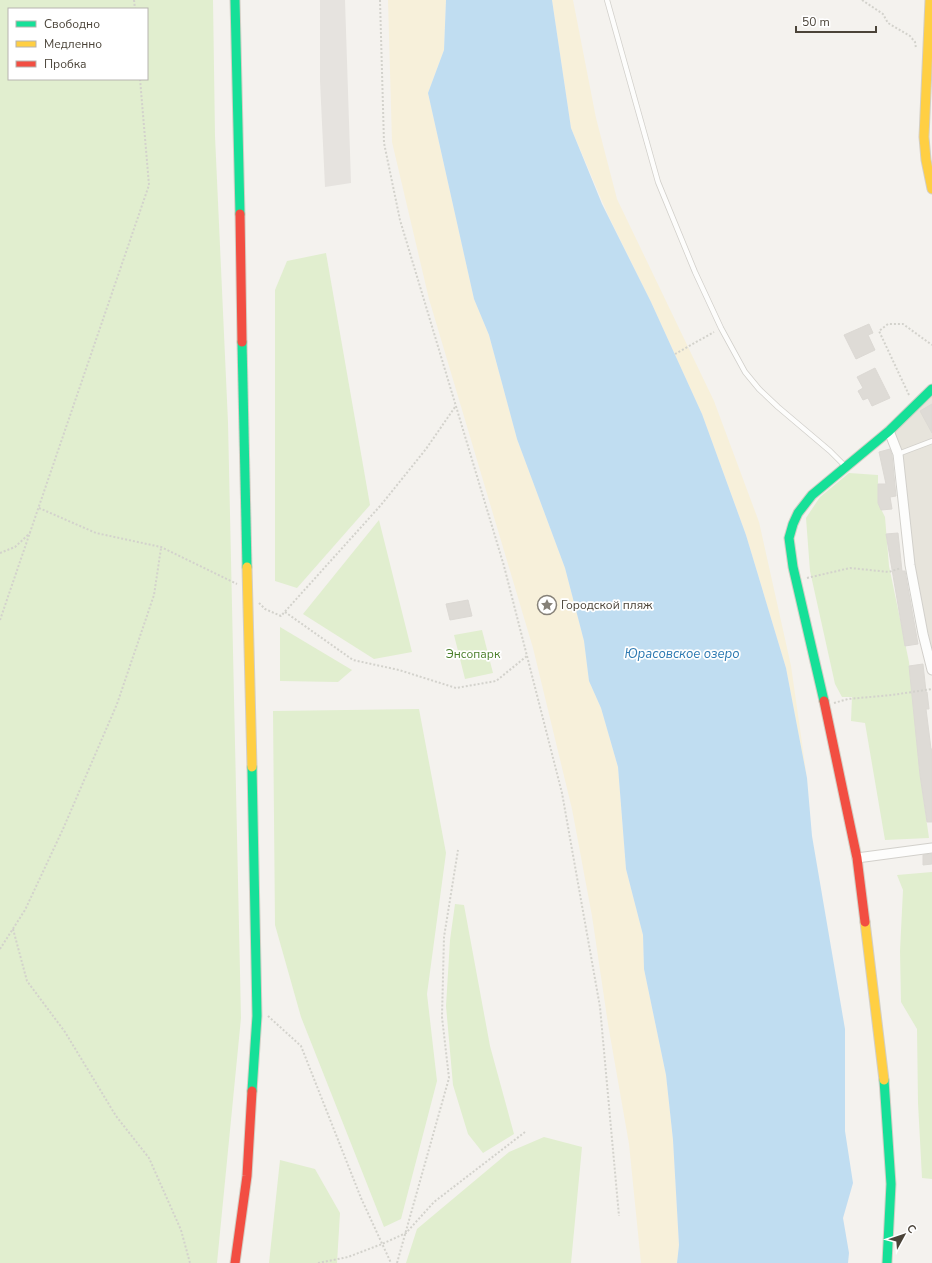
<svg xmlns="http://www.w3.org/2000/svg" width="932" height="1263" viewBox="0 0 932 1263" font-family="'Nunito Sans',sans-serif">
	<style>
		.residential { fill: #e7e4dc }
		.green { fill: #e1eecf; fill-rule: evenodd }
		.sand { fill: #f7f0da }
		.parking { fill: #e6e3df }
		.water { fill: #c0ddf1 }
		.building { fill: #dedbd6; stroke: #dcd9d4 }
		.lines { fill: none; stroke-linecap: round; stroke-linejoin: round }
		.lane-casing { stroke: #d2d0cb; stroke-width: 6 }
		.street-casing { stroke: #d2d0cb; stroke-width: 11 }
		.fast-casing { stroke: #d3cfc5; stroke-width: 11 }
		.slow-casing { stroke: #d3cfc5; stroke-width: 11 }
		.jam-casing { stroke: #d3cfc5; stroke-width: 11 }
		.path { stroke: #d3d2cc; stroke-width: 2; stroke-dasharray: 2 2; stroke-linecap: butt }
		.lane { stroke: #fdfdfc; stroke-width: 4.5 }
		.street { stroke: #fdfdfc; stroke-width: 9 }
		.fast { stroke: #16e098; stroke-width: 9 }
		.slow { stroke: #ffcf43; stroke-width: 9 }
		.jam { stroke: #f24e42; stroke-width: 9 }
		.labels { text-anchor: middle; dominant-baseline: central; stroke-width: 3.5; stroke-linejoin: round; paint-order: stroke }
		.poi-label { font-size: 12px; fill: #4b4439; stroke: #fff; text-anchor: start }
		.park-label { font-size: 12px; fill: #4a7f2a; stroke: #fff }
		.water-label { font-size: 13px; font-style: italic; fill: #2e7ab2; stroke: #fff }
	</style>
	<rect width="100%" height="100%" fill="#f4f2ee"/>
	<path class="residential" d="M 932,389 L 932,670 L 923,634 L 898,454 L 889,431 Z"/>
	<g class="green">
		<path d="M 0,0 L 213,0 L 215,136 L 228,422 L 241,1018 L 217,1263 L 0,1263 ZM 9,9 L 147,9 L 147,79 L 9,79 Z"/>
		<path d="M 326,253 L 370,505 L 297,588 L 275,581 L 275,290 L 287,261 Z"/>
		<path d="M 849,473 L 878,475 L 878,503 L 885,517 L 889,566 L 909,662 L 920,775 L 929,838 L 885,840 L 865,723 L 851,721 L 852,697 L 842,697 L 835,684 L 810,571 L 806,518 L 820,497 Z"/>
		<path d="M 379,520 L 412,652 L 374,659 L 303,614 Z"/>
		<path d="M 280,627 L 352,670 L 338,682 L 280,681 Z"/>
		<path d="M 482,630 L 493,673 L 465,679 L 454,635 Z"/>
		<path d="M 419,709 L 446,853 L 427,994 L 437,1081 L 401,1219 L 384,1227 L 301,1017 L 275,925 L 273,711 Z"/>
		<path d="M 932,872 L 932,1179 L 922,1178 L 918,1103 L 917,1029 L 901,1002 L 900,951 L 903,890 L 897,875 Z"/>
		<path d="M 455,904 L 464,905 L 490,1046 L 514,1134 L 483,1153 L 468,1134 L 453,1085 L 446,1006 L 450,940 Z"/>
		<path d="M 544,1137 L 582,1147 L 571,1263 L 406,1263 L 417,1229 L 509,1152 Z"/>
		<path d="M 280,1160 L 315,1169 L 340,1213 L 337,1263 L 269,1263 Z"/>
	</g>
	<g class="sand">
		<path d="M 388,0 L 446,0 L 444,50 L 428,93 L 474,299 L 489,335 L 517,439 L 565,568 L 584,641 L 589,681 L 601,708 L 618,767 L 626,869 L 643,935 L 644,969 L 666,1075 L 673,1140 L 679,1245 L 677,1263 L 641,1263 L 629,1144 L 608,1024 L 592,916 L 572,809 L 533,648 L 429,299 L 392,142 Z"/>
		<path d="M 552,0 L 573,0 L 596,118 L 617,199 L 714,401 L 759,522 L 791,666 L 807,778 L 786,668 L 746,535 L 702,414 L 651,302 L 608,215 L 571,128 Z"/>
	</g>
	<path class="parking" d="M 320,0 L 345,0 L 351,183 L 325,187 L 320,81 Z"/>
	<path class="water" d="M 446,0 L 552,0 L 571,128 L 602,204 L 651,302 L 702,414 L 746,535 L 786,668 L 807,778 L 812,836 L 845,1029 L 845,1131 L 853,1183 L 843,1218 L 849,1253 L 848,1263 L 677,1263 L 679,1245 L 673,1140 L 666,1075 L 644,969 L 643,935 L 626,869 L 618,767 L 601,708 L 589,681 L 584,641 L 565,568 L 517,439 L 489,335 L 474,299 L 428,93 L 444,50 Z"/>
	<g class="building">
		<path d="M 869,324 L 873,333 L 868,335 L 875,350 L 856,359 L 844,335 Z"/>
		<path d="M 875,368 L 890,398 L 872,406 L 868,398 L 863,400 L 858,391 L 863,388 L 857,377 Z"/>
		<path d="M 932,404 L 932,433 L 920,411 Z"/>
		<path d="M 890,449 L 892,455 L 896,496 L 890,497 L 892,509 L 881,510 L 878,503 L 878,484 L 886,484 L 879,452 Z"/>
		<path d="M 898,533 L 902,571 L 905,571 L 918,644 L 905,646 L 886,534 Z"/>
		<path d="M 468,600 L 472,616 L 450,620 L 446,604 Z"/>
		<path d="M 923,664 L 926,692 L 927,692 L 929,709 L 926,709 L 931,749 L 932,749 L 932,822 L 927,822 L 920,775 L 909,666 Z"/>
		<path d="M 932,854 L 932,864 L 923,865 L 923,855 Z"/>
	</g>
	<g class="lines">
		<defs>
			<g id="lane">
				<path d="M 607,0 L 658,182 L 695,272 L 721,328 L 745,372 L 759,389 L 778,407 L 830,451 L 845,466"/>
				<path d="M 898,454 L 932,441"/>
			</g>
			<g id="street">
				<path d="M 889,431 L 898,454 L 910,565 L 923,634 L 932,670"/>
				<path d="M 857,858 L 932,848"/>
			</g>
			<g id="fast">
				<path d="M 235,0 L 240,214"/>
				<path d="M 242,342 L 247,567"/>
				<path d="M 824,701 L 793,567 L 789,538 L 793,524 L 798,513 L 812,495 L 889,431 L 932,389"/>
				<path d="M 252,767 L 257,1016 L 252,1091"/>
				<path d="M 884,1080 L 891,1184 L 887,1263"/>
			</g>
			<g id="slow">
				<path d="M 930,0 L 924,137 L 926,160 L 932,189"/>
				<path d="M 247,567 L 252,767"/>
				<path d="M 865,922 L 884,1080"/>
			</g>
			<g id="jam">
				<path d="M 240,214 L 242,342"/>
				<path d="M 824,701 L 857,858 L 865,922"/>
				<path d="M 235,1263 L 247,1176 L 252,1091"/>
			</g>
		</defs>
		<use href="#lane" class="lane-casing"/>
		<use href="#street" class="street-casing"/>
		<use href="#fast" class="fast-casing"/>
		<use href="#slow" class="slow-casing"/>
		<use href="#jam" class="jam-casing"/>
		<g class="path">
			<path d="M 134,0 L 135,9"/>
			<path d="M 380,0 L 384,143 L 400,220 L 504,566 L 562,793 L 600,1007 L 619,1216"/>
			<path d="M 862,0 L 883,14 L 888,23 L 910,36 L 915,42 L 916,48"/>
			<path d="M 675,354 L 714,332"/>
			<path d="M 909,395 L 879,331 L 888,324 L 903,324 L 932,345"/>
			<path d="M 39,508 L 96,533 L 161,547 L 237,584"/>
			<path d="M 0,553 L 15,547 L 30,533"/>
			<path d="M 807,578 L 850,568 L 889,572 L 901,568"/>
			<path d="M 259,603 L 265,609 L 281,616 L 381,505 L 426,449 L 455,407"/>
			<path d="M 285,612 L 353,660 L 399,670 L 456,688 L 496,681 L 527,656"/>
			<path d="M 0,620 L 149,185 L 140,79"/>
			<path d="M 834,703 L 848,699 L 892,695 L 932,689"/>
			<path d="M 13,929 L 27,981 L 65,1032 L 116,1116 L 149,1158 L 181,1230 L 190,1263"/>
			<path d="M 0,949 L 25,910 L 63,829 L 117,704 L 154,595 L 161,548"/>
			<path d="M 268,1016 L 301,1046 L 361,1198 L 391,1263"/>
			<path d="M 318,1263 L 348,1257 L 382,1244 L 406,1233 L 434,1202 L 525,1132"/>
			<path d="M 397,1263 L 449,1078 L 442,1017 L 444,937 L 458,850"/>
		</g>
		<use href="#lane" class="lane"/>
		<use href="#street" class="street"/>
		<use href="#fast" class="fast"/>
		<use href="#slow" class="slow"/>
		<use href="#jam" class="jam"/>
	</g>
	<defs>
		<symbol id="sight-ring" viewBox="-11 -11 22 22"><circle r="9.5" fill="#fff" stroke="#868178" stroke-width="1.5"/><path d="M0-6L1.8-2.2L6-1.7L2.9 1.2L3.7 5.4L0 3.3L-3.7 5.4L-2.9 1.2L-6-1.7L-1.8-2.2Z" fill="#868178"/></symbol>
	</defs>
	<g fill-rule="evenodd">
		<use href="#sight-ring" x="536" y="594" width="22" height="22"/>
	</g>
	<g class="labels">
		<g class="poi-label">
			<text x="561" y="605">Городской пляж</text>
		</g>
		<g class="park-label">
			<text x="473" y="654">Энсопарк</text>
		</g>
		<g class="water-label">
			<text x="682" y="654">Юрасовское озеро</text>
		</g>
	</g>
	<rect x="8" y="8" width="140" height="72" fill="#ffffff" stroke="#b7b4b0"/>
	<rect x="16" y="21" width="20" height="6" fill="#16e098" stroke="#b7b4b0"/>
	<text x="44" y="28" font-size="12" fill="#4b4439">Свободно</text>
	<rect x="16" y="41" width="20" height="6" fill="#ffcf43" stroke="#b7b4b0"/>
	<text x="44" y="48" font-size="12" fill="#4b4439">Медленно</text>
	<rect x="16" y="61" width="20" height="6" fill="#f24e42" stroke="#b7b4b0"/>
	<text x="44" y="68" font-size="12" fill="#4b4439">Пробка</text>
	<g transform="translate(904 1235) rotate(50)" stroke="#ffffff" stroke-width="3" paint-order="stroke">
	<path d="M0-3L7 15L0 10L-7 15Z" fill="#4b4439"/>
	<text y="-6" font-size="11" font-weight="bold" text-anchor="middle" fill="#4b4439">С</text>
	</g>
	<path d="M796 26v6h80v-6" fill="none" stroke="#4b4439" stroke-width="2"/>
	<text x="802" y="26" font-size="12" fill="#4b4439" stroke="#ffffff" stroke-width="3" paint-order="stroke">50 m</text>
</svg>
